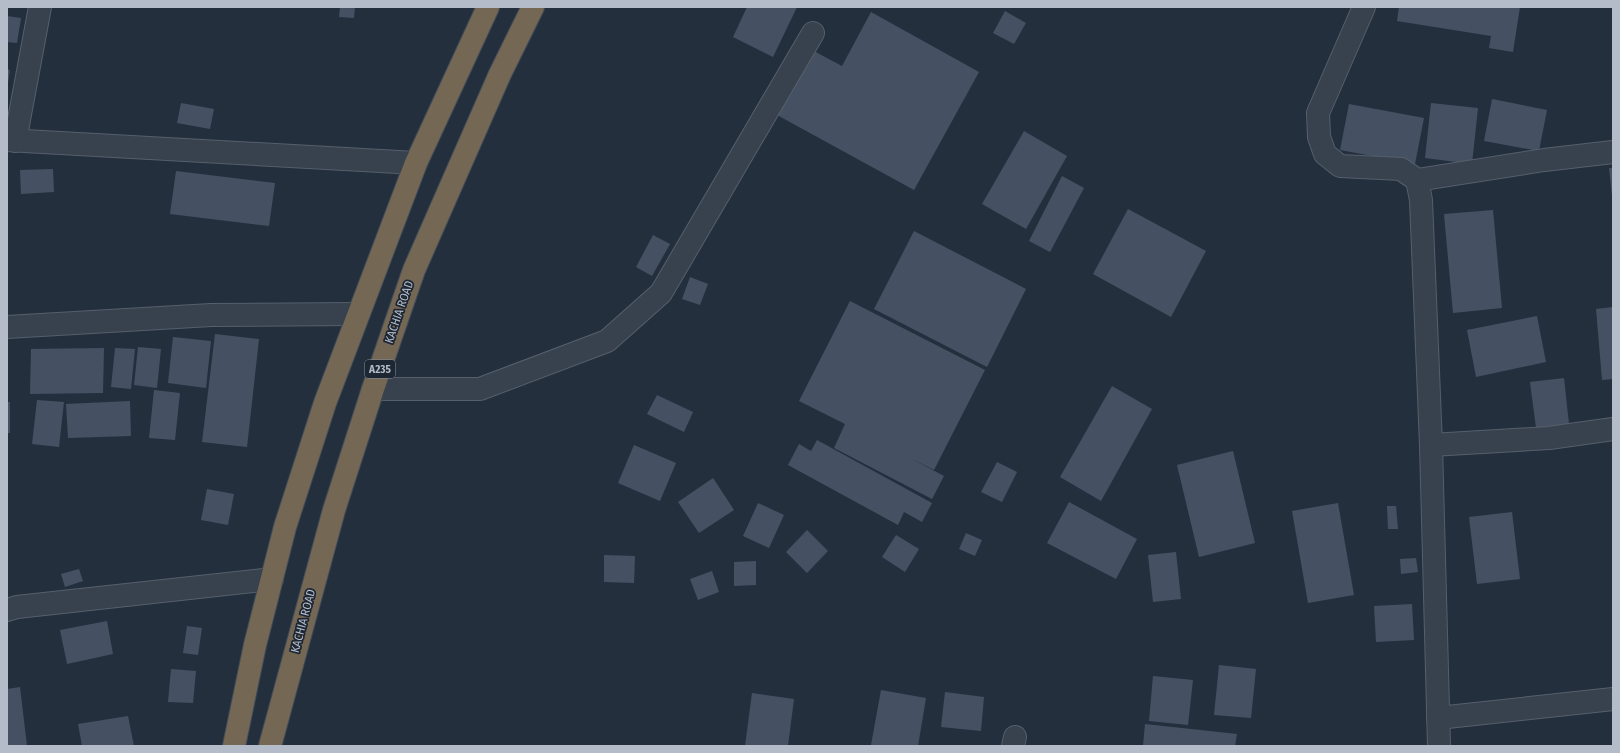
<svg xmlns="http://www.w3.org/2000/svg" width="1620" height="753" viewBox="0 0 1620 753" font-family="'Fira Sans Condensed',sans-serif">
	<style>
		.building { fill: #455162 }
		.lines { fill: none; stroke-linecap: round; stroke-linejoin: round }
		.street-casing { stroke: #565f6c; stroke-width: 24 }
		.highway-casing { stroke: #434c59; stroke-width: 24 }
		.street { stroke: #38414e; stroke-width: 22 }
		.highway { stroke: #746855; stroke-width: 22 }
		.labels { text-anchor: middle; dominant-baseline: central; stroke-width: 3.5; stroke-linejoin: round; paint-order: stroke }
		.shield { fill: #1d2633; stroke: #878f9c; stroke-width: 1 }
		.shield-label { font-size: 11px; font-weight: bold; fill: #b4bcc9 }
		.street-label { font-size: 12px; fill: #b4bcc9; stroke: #1d2633 }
	</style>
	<rect width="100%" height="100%" fill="#242f3e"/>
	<g class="building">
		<path d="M 340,7 L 355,7 L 354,18 L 339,17 Z"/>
		<path d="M 747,7 L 797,7 L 773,57 L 733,37 Z"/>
		<path d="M 1399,7 L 1520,7 L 1513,52 L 1489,48 L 1491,36 L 1397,21 Z"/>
		<path d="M 1005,11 L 1026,23 L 1014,44 L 993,33 Z"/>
		<path d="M 871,12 L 979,72 L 914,190 L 777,115 L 812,50 L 842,66 Z"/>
		<path d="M 7,16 L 21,18 L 17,43 L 7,42 Z"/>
		<path d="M 7,69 L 10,70 L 8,83 L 7,83 Z"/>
		<path d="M 1492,99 L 1547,110 L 1539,151 L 1484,141 Z"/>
		<path d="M 181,103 L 214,109 L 210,129 L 177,123 Z"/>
		<path d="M 1431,103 L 1478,108 L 1472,164 L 1425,158 Z"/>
		<path d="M 1349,104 L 1424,118 L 1415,164 L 1340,150 Z"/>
		<path d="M 1024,131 L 1067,156 L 1026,229 L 982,204 Z"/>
		<path d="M 1609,168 L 1613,168 L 1613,196 L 1612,196 Z"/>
		<path d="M 53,169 L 54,192 L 21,194 L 20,170 Z"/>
		<path d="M 176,171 L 275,183 L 269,226 L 170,214 Z"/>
		<path d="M 1062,176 L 1084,188 L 1050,252 L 1029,241 Z"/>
		<path d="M 1128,209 L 1206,251 L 1171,317 L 1093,274 Z"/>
		<path d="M 1493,210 L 1502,308 L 1453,313 L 1444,214 Z"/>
		<path d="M 914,231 L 1026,289 L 987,367 L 874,309 Z"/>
		<path d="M 653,235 L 670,244 L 652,276 L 636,267 Z"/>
		<path d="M 690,277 L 708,284 L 700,305 L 682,299 Z"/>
		<path d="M 850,301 L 985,370 L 934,470 L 910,458 L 944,476 L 932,499 L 834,448 L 845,424 L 799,401 Z"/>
		<path d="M 1613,307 L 1613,379 L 1602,380 L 1596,309 Z"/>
		<path d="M 1537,316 L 1546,362 L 1476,377 L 1467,330 Z"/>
		<path d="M 215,334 L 259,339 L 247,447 L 202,442 Z"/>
		<path d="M 173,337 L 211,341 L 206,388 L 168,383 Z"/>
		<path d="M 138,347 L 161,349 L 157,388 L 134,385 Z"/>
		<path d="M 104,348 L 103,393 L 30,394 L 31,349 Z"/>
		<path d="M 115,348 L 135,349 L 131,389 L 111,387 Z"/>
		<path d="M 1564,378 L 1569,424 L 1536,428 L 1530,382 Z"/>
		<path d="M 1112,386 L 1152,409 L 1101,501 L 1060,477 Z"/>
		<path d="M 154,390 L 180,393 L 175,440 L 149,438 Z"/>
		<path d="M 657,395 L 693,412 L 684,432 L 647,414 Z"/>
		<path d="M 37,400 L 64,402 L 59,447 L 32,444 Z"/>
		<path d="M 130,401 L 131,436 L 68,438 L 66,404 Z"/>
		<rect x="7" y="402" width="3" height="31"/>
		<path d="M 817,440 L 932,503 L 922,522 L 904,512 L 898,525 L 788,465 L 799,444 L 811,451 Z"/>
		<path d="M 634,445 L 676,463 L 660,501 L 618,483 Z"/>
		<path d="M 1233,451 L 1255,543 L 1199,557 L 1177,465 Z"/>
		<path d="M 997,462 L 1017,472 L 1002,502 L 981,492 Z"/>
		<path d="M 713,478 L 734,510 L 699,533 L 678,502 Z"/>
		<path d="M 207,489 L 234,494 L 228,525 L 201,520 Z"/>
		<path d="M 1069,502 L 1137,539 L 1116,579 L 1047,543 Z"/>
		<path d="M 758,503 L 784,515 L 769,548 L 743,536 Z"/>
		<path d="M 1338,503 L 1354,595 L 1308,603 L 1292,511 Z"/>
		<path d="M 1387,506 L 1396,506 L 1398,529 L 1388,529 Z"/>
		<path d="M 1512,512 L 1520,579 L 1477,584 L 1469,517 Z"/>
		<path d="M 807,530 L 828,551 L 807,573 L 786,552 Z"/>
		<path d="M 966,533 L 982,540 L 975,556 L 959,549 Z"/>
		<path d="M 896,535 L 919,549 L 905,572 L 882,557 Z"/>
		<path d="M 1176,552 L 1181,599 L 1153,602 L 1148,555 Z"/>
		<path d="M 604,555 L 635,556 L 634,583 L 604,582 Z"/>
		<path d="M 1416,558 L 1418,572 L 1401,574 L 1400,559 Z"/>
		<path d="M 756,561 L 756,585 L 734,586 L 734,562 Z"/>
		<path d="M 79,569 L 83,581 L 65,587 L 61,574 Z"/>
		<path d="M 712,571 L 719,592 L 698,600 L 690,579 Z"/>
		<path d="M 1412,604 L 1414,640 L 1376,642 L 1374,606 Z"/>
		<path d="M 107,621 L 113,654 L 67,664 L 60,630 Z"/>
		<path d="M 187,626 L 202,628 L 198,655 L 183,653 Z"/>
		<path d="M 1219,665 L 1256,669 L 1251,718 L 1214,715 Z"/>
		<path d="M 171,669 L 196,671 L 193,703 L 168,702 Z"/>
		<path d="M 1153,676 L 1193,680 L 1188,725 L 1149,721 Z"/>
		<path d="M 20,687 L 27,746 L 7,746 L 7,689 Z"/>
		<path d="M 881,690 L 926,698 L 918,746 L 871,745 Z"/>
		<path d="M 945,692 L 984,697 L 981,731 L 941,727 Z"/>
		<path d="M 752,693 L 794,699 L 788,746 L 745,746 Z"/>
		<path d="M 128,716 L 134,746 L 82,746 L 78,724 Z"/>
		<path d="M 1145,724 L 1237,734 L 1235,746 L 1143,746 Z"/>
	</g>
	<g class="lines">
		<defs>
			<g id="street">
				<path d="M 1364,7 L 1318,113 L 1319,137 L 1325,154 L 1340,166 L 1401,169 L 1417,180 L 1421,200 L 1431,445 L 1439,746"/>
				<path d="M 7,140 L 416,163"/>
				<path d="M 15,141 L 40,7"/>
				<path d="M 1417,180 L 1544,160 L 1613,152"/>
				<path d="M 7,327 L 211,315 L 357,314"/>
				<path d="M 373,389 L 480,389 L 607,341 L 661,293 L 813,33"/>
				<path d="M 1431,445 L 1549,438 L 1613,429"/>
				<path d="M 7,610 L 17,607 L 272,579"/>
				<path d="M 1438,718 L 1613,699"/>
				<path d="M 1013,746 L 1015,737"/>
			</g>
			<g id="highway">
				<path d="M 234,746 L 255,645 L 285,527 L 325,403 L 416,163 L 488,7"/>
				<path d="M 270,746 L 334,510 L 373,389 L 414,270 L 500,74 L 533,7"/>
			</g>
		</defs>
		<use href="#street" class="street-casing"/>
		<use href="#highway" class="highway-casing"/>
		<use href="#street" class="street"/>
		<use href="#highway" class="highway"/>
	</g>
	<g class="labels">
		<rect class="shield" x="365" y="360" width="30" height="18" rx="3"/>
		<g class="shield-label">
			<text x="380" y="369">A235</text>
		</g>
		<g class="street-label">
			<text transform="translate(399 312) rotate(-71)">KACHIA ROAD</text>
			<text transform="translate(303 621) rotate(-75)">KACHIA ROAD</text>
		</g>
	</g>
	<rect width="1620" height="753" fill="none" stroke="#b4bcc9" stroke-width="16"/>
</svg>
